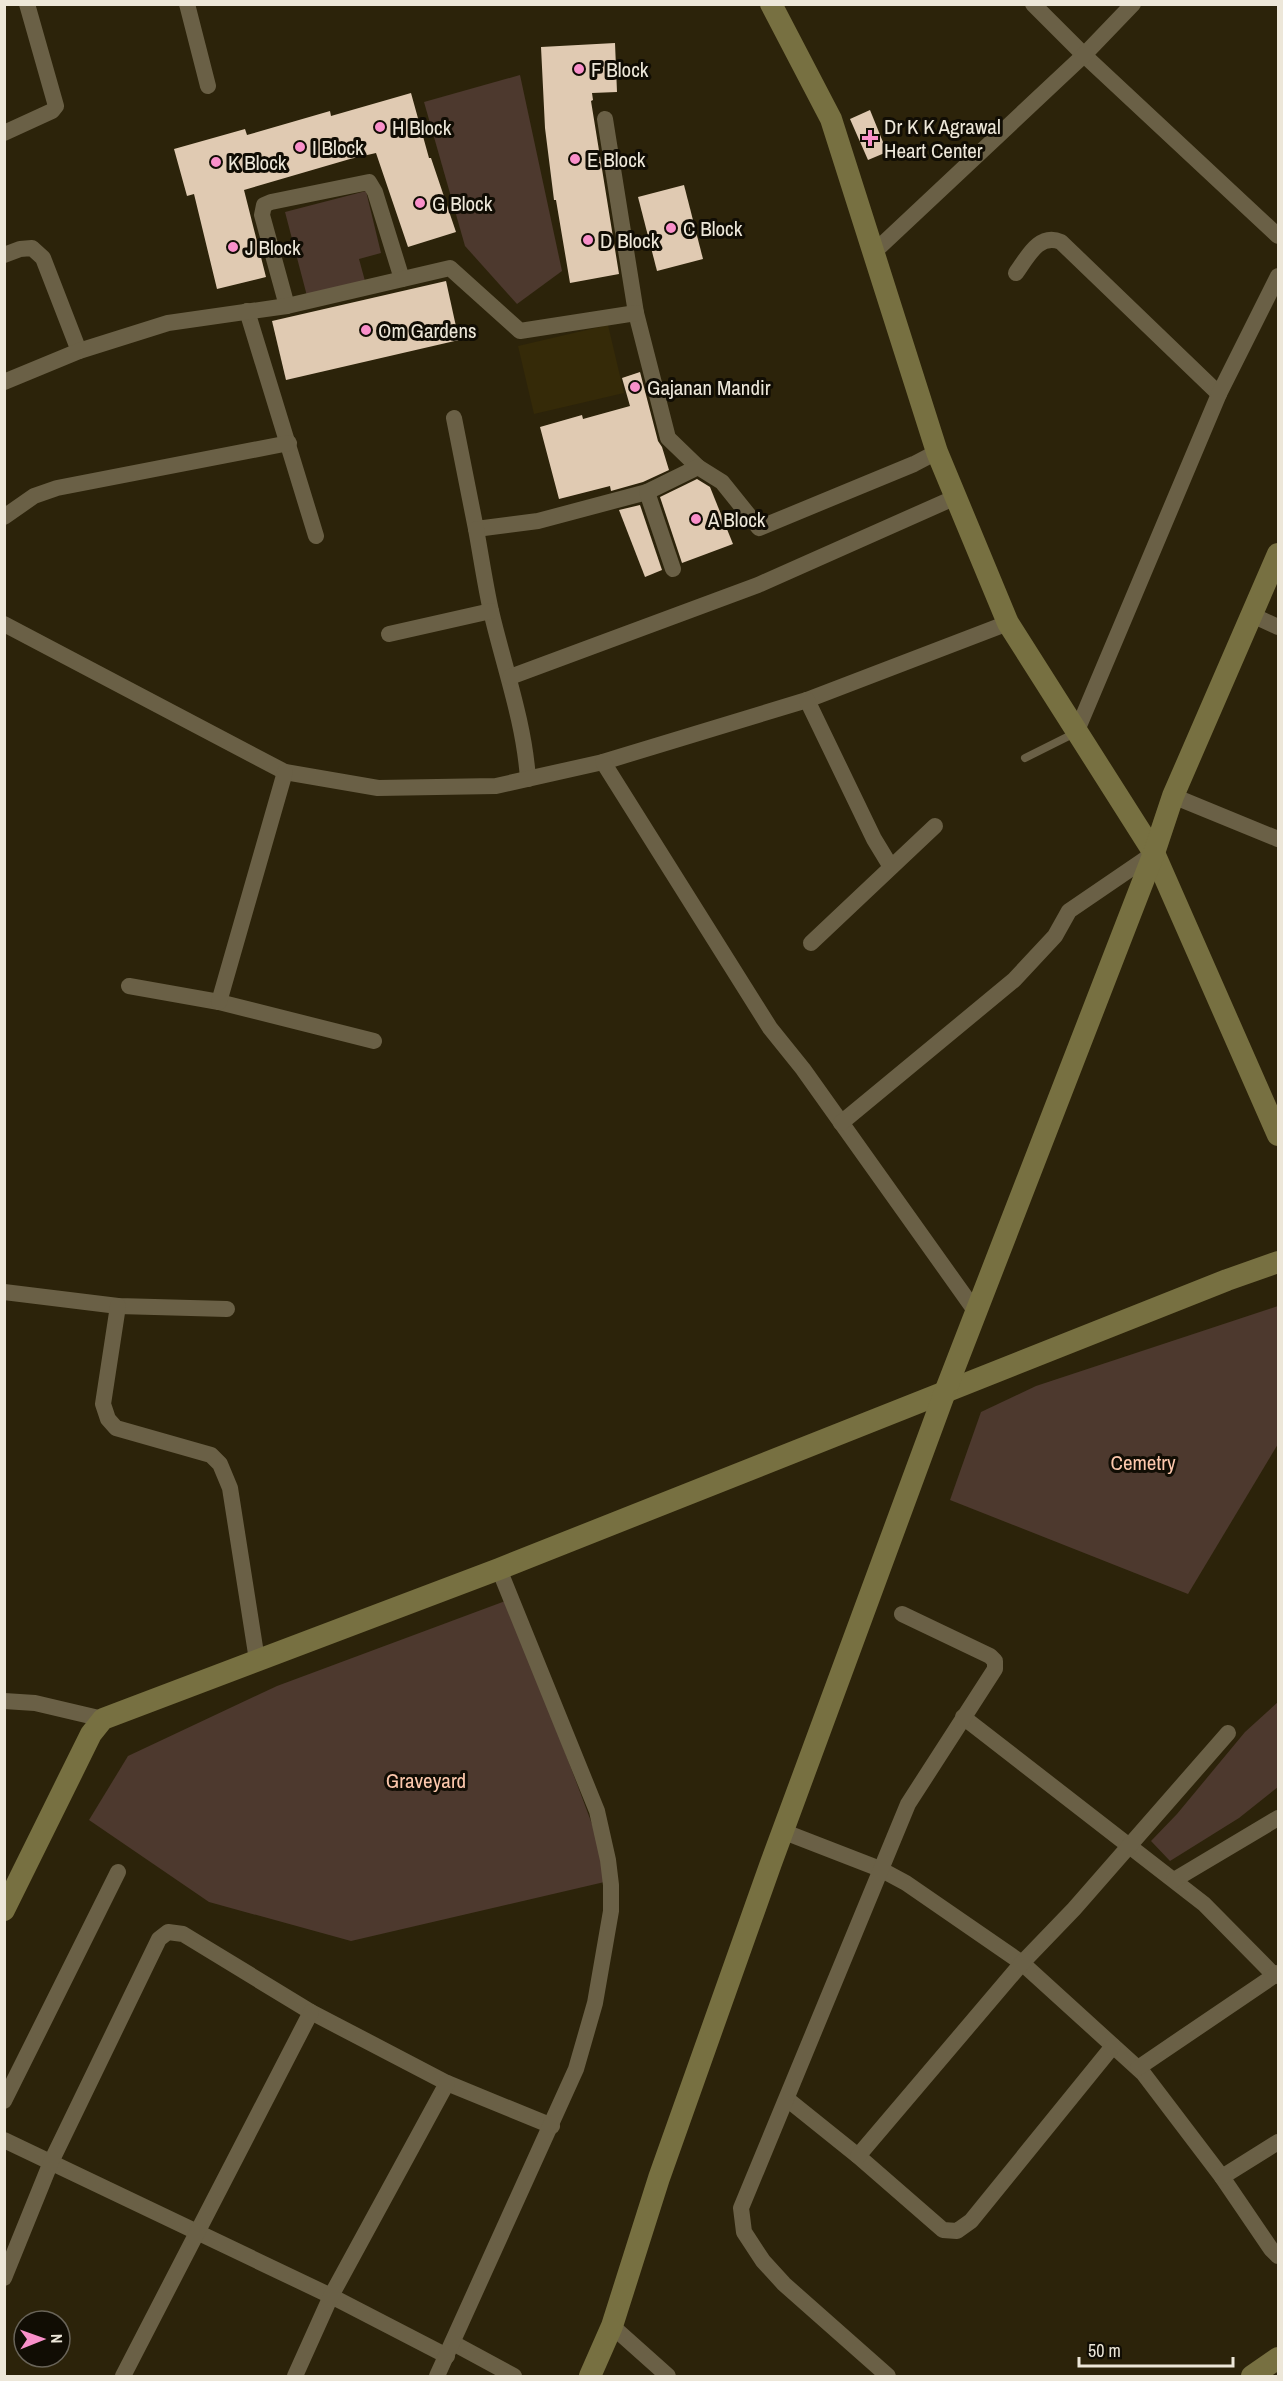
<svg xmlns="http://www.w3.org/2000/svg" width="1283" height="2381" viewBox="0 0 1283 2381" font-family="'Archivo Narrow',sans-serif">
	<style>
		.built { fill: #352a08 }
		.green { fill: #4d392e }
		.building { fill: #e0cab2 }
		.lines { fill: none; stroke-linecap: round; stroke-linejoin: round }
		.lane { stroke: #6a6046; stroke-width: 8 }
		.street { stroke: #6a6046; stroke-width: 16 }
		.secondary { stroke: #777041; stroke-width: 22 }
		.poi-dot { fill: #f990ca; stroke: #110d04; stroke-width: 2 }
		.labels { text-anchor: middle; dominant-baseline: central; stroke-width: 6; stroke-linejoin: round; paint-order: stroke }
		.poi-label { font-size: 21px; fill: #ede7d9; stroke: #110d04; text-anchor: start }
		.park-label { font-size: 21px; fill: #fdc8ad; stroke: #110d04 }
	</style>
	<rect width="100%" height="100%" fill="#2c230a"/>
	<path class="built" d="M 608,325 L 624,393 L 534,414 L 518,346 Z"/>
	<g class="green">
		<path d="M 520,75 L 562,271 L 517,304 L 465,246 L 424,102 Z"/>
		<path d="M 366,191 L 381,253 L 359,259 L 365,281 L 307,296 L 285,212 Z"/>
		<path d="M 1278,1306 L 1278,1444 L 1188,1594 L 950,1500 L 981,1412 L 1036,1386 Z"/>
		<path d="M 508,1600 L 613,1880 L 351,1941 L 209,1902 L 89,1820 L 128,1756 L 277,1686 Z"/>
		<path d="M 1278,1702 L 1278,1787 L 1239,1818 L 1170,1861 L 1151,1841 L 1177,1814 L 1245,1732 Z"/>
	</g>
	<g class="building">
		<path d="M 615,43 L 617,92 L 592,93 L 593,100 L 591,101 L 619,274 L 570,283 L 556,200 L 554,200 L 545,128 L 541,47 Z"/>
		<path d="M 411,93 L 429,158 L 431,158 L 456,232 L 408,247 L 376,153 L 350,159 L 244,190 L 266,277 L 217,289 L 194,194 L 187,196 L 174,149 L 245,129 L 247,135 L 330,111 L 331,116 Z"/>
		<path d="M 870,110 L 887,152 L 868,160 L 850,119 Z"/>
		<path d="M 684,185 L 703,259 L 657,271 L 638,197 Z"/>
		<path d="M 446,281 L 459,340 L 286,380 L 272,321 Z"/>
		<path d="M 640,372 L 658,441 L 662,447 L 669,470 L 643,482 L 611,491 L 610,486 L 559,499 L 540,427 L 582,415 L 583,419 L 630,406 L 622,378 Z"/>
		<path d="M 697,479 L 710,487 L 733,544 L 682,563 L 660,497 Z"/>
		<path d="M 640,505 L 662,570 L 645,577 L 619,510 Z"/>
	</g>
	<g class="lines">
		<path class="lane" d="M 1025,758 L 1075,733"/>
		<g class="street">
			<path d="M 187,4 L 208,86"/>
			<path d="M 1033,4 L 1084,55 L 1278,236"/>
			<path d="M 605,119 L 636,313 L 668,438 L 698,467"/>
			<path d="M 4,133 L 52,111 L 56,106 L 27,4"/>
			<path d="M 873,253 L 1084,55 L 1133,4"/>
			<path d="M 4,255 L 20,249 L 32,248 L 43,258 L 79,351"/>
			<path d="M 1016,273 C 1027,258 1039,232 1061,242 L 1219,394"/>
			<path d="M 287,306 L 262,215 L 264,205 L 271,202 L 369,182 L 375,192 L 402,279"/>
			<path d="M 247,311 L 316,536"/>
			<path d="M 4,382 L 79,351 L 168,323 L 287,306 L 450,268 L 520,331 L 636,313"/>
			<path d="M 454,418 L 476,529 L 538,521 L 647,492"/>
			<path d="M 4,517 L 34,496 L 57,488 L 289,443"/>
			<path d="M 476,529 C 481,556 485,584 491,611 C 504,667 524,721 528,779"/>
			<path d="M 673,569 L 647,492 L 698,467 L 722,482 L 759,528 L 914,464 L 937,452"/>
			<path d="M 1252,615 L 1278,627"/>
			<path d="M 4,624 L 285,772 L 378,788 L 496,786 L 603,762 L 807,700 L 1008,623"/>
			<path d="M 389,634 L 491,611"/>
			<path d="M 510,677 L 758,585 L 956,497"/>
			<path d="M 807,700 L 874,839 L 891,867"/>
			<path d="M 1076,733 L 1219,394 L 1278,276"/>
			<path d="M 603,762 L 770,1028 L 803,1069 L 976,1312"/>
			<path d="M 1173,796 L 1278,839"/>
			<path d="M 811,943 L 935,826"/>
			<path d="M 129,986 L 219,1002 L 374,1041"/>
			<path d="M 219,1002 L 285,772"/>
			<path d="M 841,1123 L 1014,980 L 1055,936 L 1069,911 L 1154,853"/>
			<path d="M 4,1292 L 118,1306 L 227,1309"/>
			<path d="M 118,1306 L 103,1404 L 108,1419 L 116,1428 L 211,1455 L 220,1464 L 230,1488 L 257,1660"/>
			<path d="M 4,1701 L 35,1703 L 103,1719"/>
			<path d="M 963,1717 L 1204,1904 L 1275,1976"/>
			<path d="M 782,1831 L 880,1869 L 906,1883 L 1022,1963 L 1143,2073 L 1222,2177 L 1271,2249 L 1278,2256"/>
			<path d="M 1174,1880 L 1278,1818"/>
			<path d="M 1138,2068 L 1278,1973"/>
			<path d="M 787,2099 L 858,2156 L 943,2230 L 957,2231 L 971,2221 L 1113,2046"/>
			<path d="M 4,2101 L 118,1872"/>
			<path d="M 4,2140 L 331,2296 L 447,2356"/>
			<path d="M 858,2156 L 1022,1963 L 1074,1909 L 1228,1733"/>
			<path d="M 1222,2177 L 1278,2142"/>
			<path d="M 4,2278 L 51,2162 L 159,1939 L 168,1932 L 183,1934 L 311,2012 L 447,2083 L 552,2126"/>
			<path d="M 612,2326 L 668,2376"/>
			<path d="M 453,2343 L 514,2376"/>
			<path d="M 123,2376 L 311,2012"/>
			<path d="M 295,2376 L 331,2296 L 447,2083"/>
			<path d="M 437,2376 L 576,2069 L 595,2003 L 611,1911 L 611,1885 L 608,1860 L 597,1811 L 499,1569"/>
			<path d="M 888,2376 L 784,2284 L 763,2261 L 744,2232 L 741,2208 L 908,1804 L 995,1669 L 995,1661 L 990,1656 L 902,1614"/>
		</g>
		<g class="secondary">
			<path d="M 771,4 L 831,119 L 937,452 L 1008,623 L 1154,853 L 1278,1135"/>
			<path d="M 4,1910 L 91,1734 L 103,1719 L 499,1569 L 1227,1280 L 1278,1262"/>
			<path d="M 590,2376 L 612,2326 L 659,2178 L 771,1863 L 945,1392 L 1154,853 L 1173,796 L 1278,554"/>
			<path d="M 1252,2376 L 1278,2358"/>
		</g>
	</g>
	<g class="poi-dot">
		<circle cx="579" cy="69" r="6"/>
		<circle cx="380" cy="127" r="6"/>
		<path d="M867 129h6v6h6v6h-6v6h-6v-6h-6v-6h6z"/>
		<circle cx="300" cy="147" r="6"/>
		<circle cx="575" cy="159" r="6"/>
		<circle cx="216" cy="162" r="6"/>
		<circle cx="420" cy="203" r="6"/>
		<circle cx="671" cy="228" r="6"/>
		<circle cx="588" cy="240" r="6"/>
		<circle cx="233" cy="247" r="6"/>
		<circle cx="366" cy="330" r="6"/>
		<circle cx="635" cy="387" r="6"/>
		<circle cx="696" cy="519" r="6"/>
	</g>
	<g class="labels">
		<g class="poi-label">
			<text x="591" y="69">F Block</text>
			<text x="884" y="126">Dr K K Agrawal<tspan x="884" dy="24">Heart Center</tspan></text>
			<text x="392" y="127">H Block</text>
			<text x="312" y="147">I Block</text>
			<text x="587" y="159">E Block</text>
			<text x="228" y="162">K Block</text>
			<text x="432" y="203">G Block</text>
			<text x="683" y="228">C Block</text>
			<text x="600" y="240">D Block</text>
			<text x="245" y="247">J Block</text>
			<text x="378" y="330">Om Gardens</text>
			<text x="647" y="387">Gajanan Mandir</text>
			<text x="708" y="519">A Block</text>
		</g>
		<g class="park-label">
			<text x="1143" y="1462">Cemetry</text>
			<text x="426" y="1780">Graveyard</text>
		</g>
	</g>
	<rect width="1283" height="2381" fill="none" stroke="#ede7d9" stroke-width="12"/>
	<g transform="translate(42 2339) rotate(89)"><circle r="28" fill="#110d04" stroke="#696459" stroke-width="1.5"/>
	<path d="M0-4.5L10 22L0 15L-10 22Z" fill="#f990ca"/>
	<text y="-9" font-size="16" font-weight="bold" text-anchor="middle" fill="#ede7d9">N</text>
	</g>
	<path d="M1079 2357v9h154v-9" fill="none" stroke="#ede7d9" stroke-width="3"/>
	<text x="1088" y="2357" font-size="18" fill="#ede7d9" stroke="#110d04" stroke-width="4.5" paint-order="stroke">50 m</text>
</svg>
